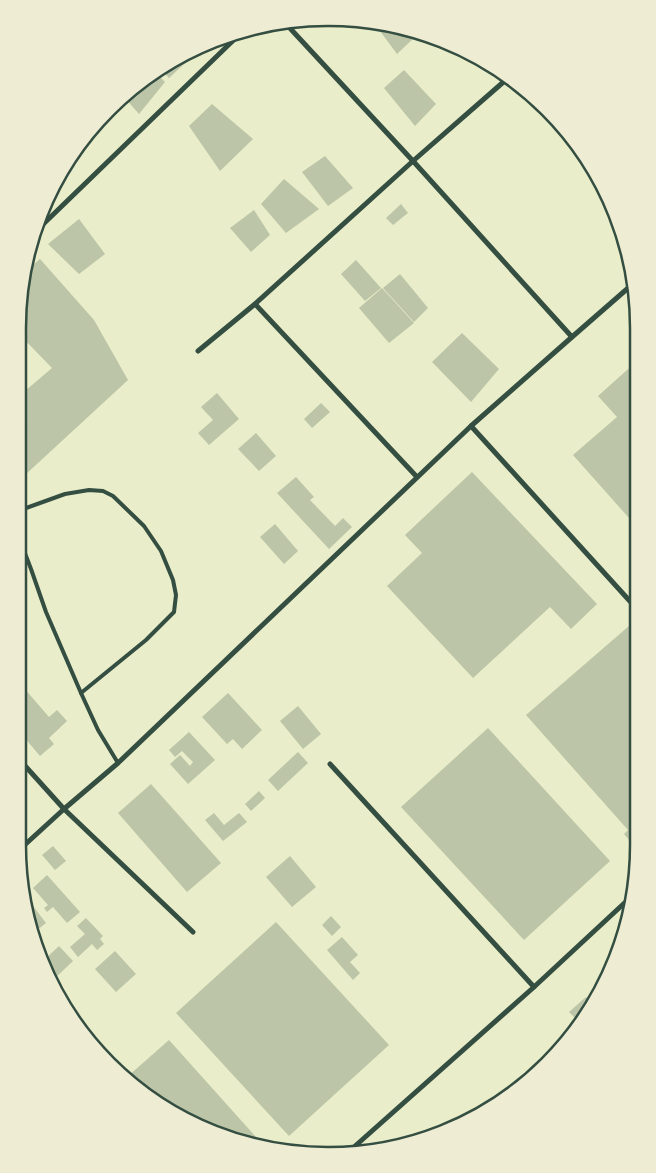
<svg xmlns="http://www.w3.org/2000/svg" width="656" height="1173" viewBox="0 0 656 1173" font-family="'Playfair Display',serif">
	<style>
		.building { fill: #bcc5a7 }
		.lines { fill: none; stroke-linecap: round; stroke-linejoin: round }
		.service { stroke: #344e41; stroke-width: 4 }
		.minor { stroke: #344e41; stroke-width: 5 }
		.rim { fill: none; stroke: #344e41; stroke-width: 2.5 }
	</style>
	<rect width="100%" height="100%" fill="#e9edc9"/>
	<g class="building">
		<path d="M 385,26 L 408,34 L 416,36 L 397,54 L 380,31 Z"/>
		<path d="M 195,54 L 169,78 L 162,70 Z"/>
		<path d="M 404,70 L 436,104 L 415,126 L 384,88 Z"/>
		<path d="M 156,73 L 165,82 L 139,114 L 125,98 L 139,81 Z"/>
		<path d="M 212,104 L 253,139 L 220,171 L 189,126 Z"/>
		<path d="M 325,156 L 353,188 L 328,206 L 302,172 Z"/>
		<path d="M 284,179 L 319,209 L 286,233 L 261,204 Z"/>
		<path d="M 401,204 L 408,213 L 393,225 L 386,218 Z"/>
		<path d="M 254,210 L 270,235 L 251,252 L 230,228 Z"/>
		<path d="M 79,219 L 105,254 L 79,274 L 48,244 Z"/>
		<path d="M 40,259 L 94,320 L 128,380 L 25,475 L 18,467 L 18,397 L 52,368 L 18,333 L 18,308 L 25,272 Z"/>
		<path d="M 356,260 L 381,288 L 365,301 L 341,274 Z"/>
		<path d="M 400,274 L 428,308 L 414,322 L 383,288 Z"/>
		<path d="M 382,288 L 414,323 L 389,343 L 359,308 Z"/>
		<path d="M 462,333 L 499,369 L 471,402 L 432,362 Z"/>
		<path d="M 636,362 L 637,527 L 573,455 L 617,417 L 598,396 Z"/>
		<path d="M 217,393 L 239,419 L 209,445 L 198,433 L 213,420 L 201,407 Z"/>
		<path d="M 321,403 L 330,412 L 312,428 L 304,419 Z"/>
		<path d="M 256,433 L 276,456 L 259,471 L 238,449 Z"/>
		<path d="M 472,472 L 597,604 L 571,629 L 550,607 L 473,678 L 387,586 L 422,553 L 405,535 Z"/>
		<path d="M 296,477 L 314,497 L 310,500 L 335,526 L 343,518 L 352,527 L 329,549 L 277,493 Z"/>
		<path d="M 275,524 L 298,551 L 284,564 L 260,537 Z"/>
		<path d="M 629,626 L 637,635 L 638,833 L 629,840 L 624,834 L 628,830 L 526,715 Z"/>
		<path d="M 18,681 L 49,717 L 57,710 L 67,721 L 49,738 L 54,744 L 40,756 L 18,730 Z"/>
		<path d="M 228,693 L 262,730 L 242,749 L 233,739 L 227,744 L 202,717 Z"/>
		<path d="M 298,706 L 321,734 L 303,749 L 280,721 Z"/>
		<path d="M 488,728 L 610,861 L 524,940 L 401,807 Z"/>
		<path d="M 189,732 L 215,760 L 188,784 L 170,764 L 180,755 L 190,766 L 193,762 L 182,751 L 175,757 L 169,750 Z"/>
		<path d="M 298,752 L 308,763 L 278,791 L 268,780 Z"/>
		<path d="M 151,784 L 221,863 L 187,892 L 118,813 Z"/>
		<path d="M 259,791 L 265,798 L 251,811 L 245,804 Z"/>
		<path d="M 214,813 L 224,825 L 239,813 L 247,822 L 223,841 L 205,820 Z"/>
		<path d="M 53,846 L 66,861 L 55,870 L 42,855 Z"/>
		<path d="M 290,856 L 316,887 L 292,907 L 266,877 Z"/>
		<path d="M 47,875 L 80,912 L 67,923 L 53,907 L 47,912 L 44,908 L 48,905 L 33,888 Z"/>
		<path d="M 26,897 L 46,923 L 32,934 L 30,922 Z"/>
		<path d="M 331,916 L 341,927 L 332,936 L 322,925 Z"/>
		<path d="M 86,918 L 103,936 L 100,939 L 104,944 L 97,950 L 92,944 L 78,957 L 70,947 L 85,934 L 77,926 Z"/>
		<path d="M 276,922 L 389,1045 L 289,1136 L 176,1013 Z"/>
		<path d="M 342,937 L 358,955 L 350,962 L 360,973 L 353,980 L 327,950 Z"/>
		<path d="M 59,946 L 73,961 L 53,980 L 43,961 Z"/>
		<path d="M 115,951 L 136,974 L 116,992 L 95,969 Z"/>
		<path d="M 586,997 L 593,1005 L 579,1022 L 569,1012 Z"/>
		<path d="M 169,1040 L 265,1147 L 247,1145 L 155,1103 L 127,1077 Z"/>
	</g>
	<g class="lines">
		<g class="service">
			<path d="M 18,511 L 65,494 L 89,490 L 103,491 L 113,496 L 144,526 L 161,551 L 173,580 L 176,595 L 174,612 L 146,640 L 81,693"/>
			<path d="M 18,535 L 31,569 L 46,612 L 81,693 L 98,730 L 118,763"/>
		</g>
		<g class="minor">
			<path d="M 287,25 L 413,161 L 572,337"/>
			<path d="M 33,234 L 245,29"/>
			<path d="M 255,304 L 417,477"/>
			<path d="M 198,351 L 255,304 L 413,161 L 508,78"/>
			<path d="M 471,426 L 637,609"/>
			<path d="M 18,758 L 64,809 L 193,932"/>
			<path d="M 330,764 L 534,987"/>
			<path d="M 18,851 L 64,809 L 118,763 L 471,426 L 572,337 L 635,282"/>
			<path d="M 345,1155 L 534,987 L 632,896"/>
		</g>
	</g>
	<path d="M0 0H656V1173H0ZM328 26H328A302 302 0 0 1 630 328V845A302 302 0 0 1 328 1147H328A302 302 0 0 1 26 845V328A302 302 0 0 1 328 26Z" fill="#eeecd3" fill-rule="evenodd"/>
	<path class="rim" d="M328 26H328A302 302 0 0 1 630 328V845A302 302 0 0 1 328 1147H328A302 302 0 0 1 26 845V328A302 302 0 0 1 328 26Z"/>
</svg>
